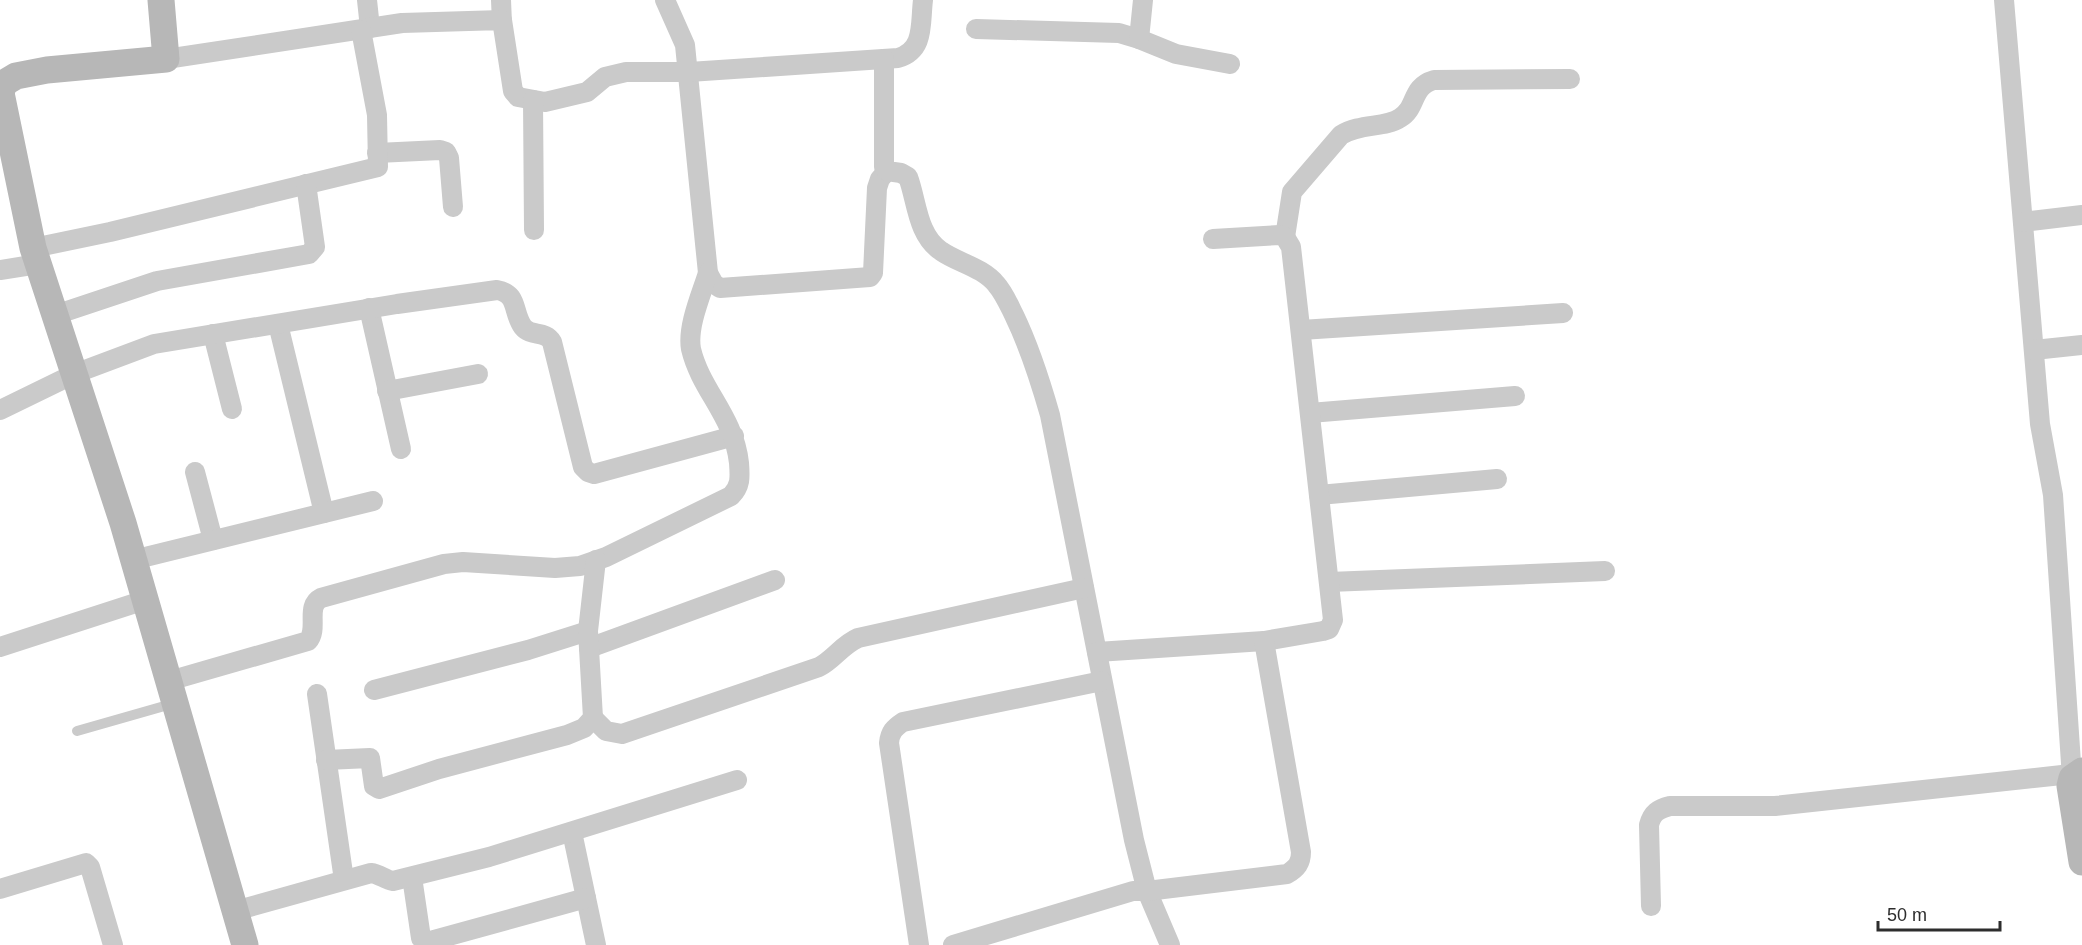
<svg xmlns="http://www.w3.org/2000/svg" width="2082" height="945" viewBox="0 0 2082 945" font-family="Helvetica,sans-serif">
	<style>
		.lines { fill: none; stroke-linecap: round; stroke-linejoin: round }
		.lane { stroke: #cacaca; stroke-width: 10 }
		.street { stroke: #cacaca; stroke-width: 20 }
		.secondary { stroke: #b7b7b7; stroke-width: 27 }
	</style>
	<rect width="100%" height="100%" fill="#fff"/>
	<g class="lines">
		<path class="lane" d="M 77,731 L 175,703"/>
		<g class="street">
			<path d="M 367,0 L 370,28"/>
			<path d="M 501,0 L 502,23"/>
			<path d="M 665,0 L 685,45 L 708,273 L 714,284 L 720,288 L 870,277 L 873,273 L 877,188 L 880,179 L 887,171"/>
			<path d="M 2004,0 L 2040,424 L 2053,495 L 2072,778"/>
			<path d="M 976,29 L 1119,33 L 1139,39 L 1176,54 L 1230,64"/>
			<path d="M 1139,39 L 1143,0"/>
			<path d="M 166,59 L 402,23 L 502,20 L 513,91 L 518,97 L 545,102 L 587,92 L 605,77 L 626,72 L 689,72 L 898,58 C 925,50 920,24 923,0"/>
			<path d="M 884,59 L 884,167 L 887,171 L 901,173 L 908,177 C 917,201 917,235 941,251 C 958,263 982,267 996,284 C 1004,293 1009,305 1014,315 C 1030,348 1040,380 1050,415 L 1134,840 L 1147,891 L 1170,945"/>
			<path d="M 533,100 L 534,230"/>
			<path d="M 377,153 L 440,150 L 446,152 L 449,158 L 453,207"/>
			<path d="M 2023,222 L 2082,215"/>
			<path d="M 1285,237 L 1292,192 L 1341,135 C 1360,123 1385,128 1400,118 C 1418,107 1410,87 1434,80 L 1570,79"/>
			<path d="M 33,248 L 110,232 L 378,167 L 377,115 L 361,30"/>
			<path d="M 0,270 L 38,264"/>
			<path d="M 369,308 L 401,449"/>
			<path d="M 55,315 L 157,281 L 309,254 L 315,247 L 306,184"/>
			<path d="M 278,324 L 324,513"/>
			<path d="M 1301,330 L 1563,313"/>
			<path d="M 213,334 L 232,409"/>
			<path d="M 2034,350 L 2082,345"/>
			<path d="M 387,391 L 478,374"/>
			<path d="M 0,410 L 74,374 L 154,344 L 397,304 L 497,290 C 519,294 512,312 523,327 C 531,337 545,330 552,342 L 583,467 L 588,472 L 594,474 L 734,436"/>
			<path d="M 1310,413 L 1515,396"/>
			<path d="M 195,472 L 213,540"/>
			<path d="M 1319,495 L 1497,479"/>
			<path d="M 133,560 L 373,501"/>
			<path d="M 1329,582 L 1605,571"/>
			<path d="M 0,647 L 145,600"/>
			<path d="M 589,648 L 775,580"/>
			<path d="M 1097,652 L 1264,641 L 1323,631 L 1329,629 L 1333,620 L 1291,247 L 1285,237 L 1280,235 L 1213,239"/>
			<path d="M 169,681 L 308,641 C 319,629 305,606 321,598 L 444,564 L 463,562 L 555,568 L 580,566 L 606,557 L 731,496 C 741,486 740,477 739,463 C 734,416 701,391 691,349 C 687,327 701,295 708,273"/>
			<path d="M 374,690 L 528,650 L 588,631"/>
			<path d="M 317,694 L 344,880"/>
			<path d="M 593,718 L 606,731 L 622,734 L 819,667 C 834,659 842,645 858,638 L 1084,588"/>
			<path d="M 326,760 L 370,758 L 374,786 L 379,789 L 439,769 L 567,735 L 584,728 L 593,718 L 588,631 L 596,560"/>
			<path d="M 572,832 L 596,945"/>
			<path d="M 412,877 L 421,938 L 427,942 L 586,898"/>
			<path d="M 0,889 L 86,863 L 90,867 L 113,945"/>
			<path d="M 1651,906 L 1649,825 C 1652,813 1658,809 1670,806 L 1775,806 L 2071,774"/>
			<path d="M 235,911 L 371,873 C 380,874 385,880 393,881 L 489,857 L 737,780"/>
			<path d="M 919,945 L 889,743 C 890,732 894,728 903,722 L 1102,681"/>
			<path d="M 953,945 L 1133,891 L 1147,891 L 1287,874 C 1297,868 1301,863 1301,852 L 1264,641"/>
		</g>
		<g class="secondary">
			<path d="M 161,0 L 166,59 L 47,70 L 16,76 L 4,83 L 1,93 L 33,248 L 123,523 L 245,945"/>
			<path d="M 2082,771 L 2072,778 L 2070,786 L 2082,862"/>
		</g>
	</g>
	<path d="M1878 921v9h122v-9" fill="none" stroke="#2d2d2d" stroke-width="3"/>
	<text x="1887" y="921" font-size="18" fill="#2d2d2d" stroke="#ffffff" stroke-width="4.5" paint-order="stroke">50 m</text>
</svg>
